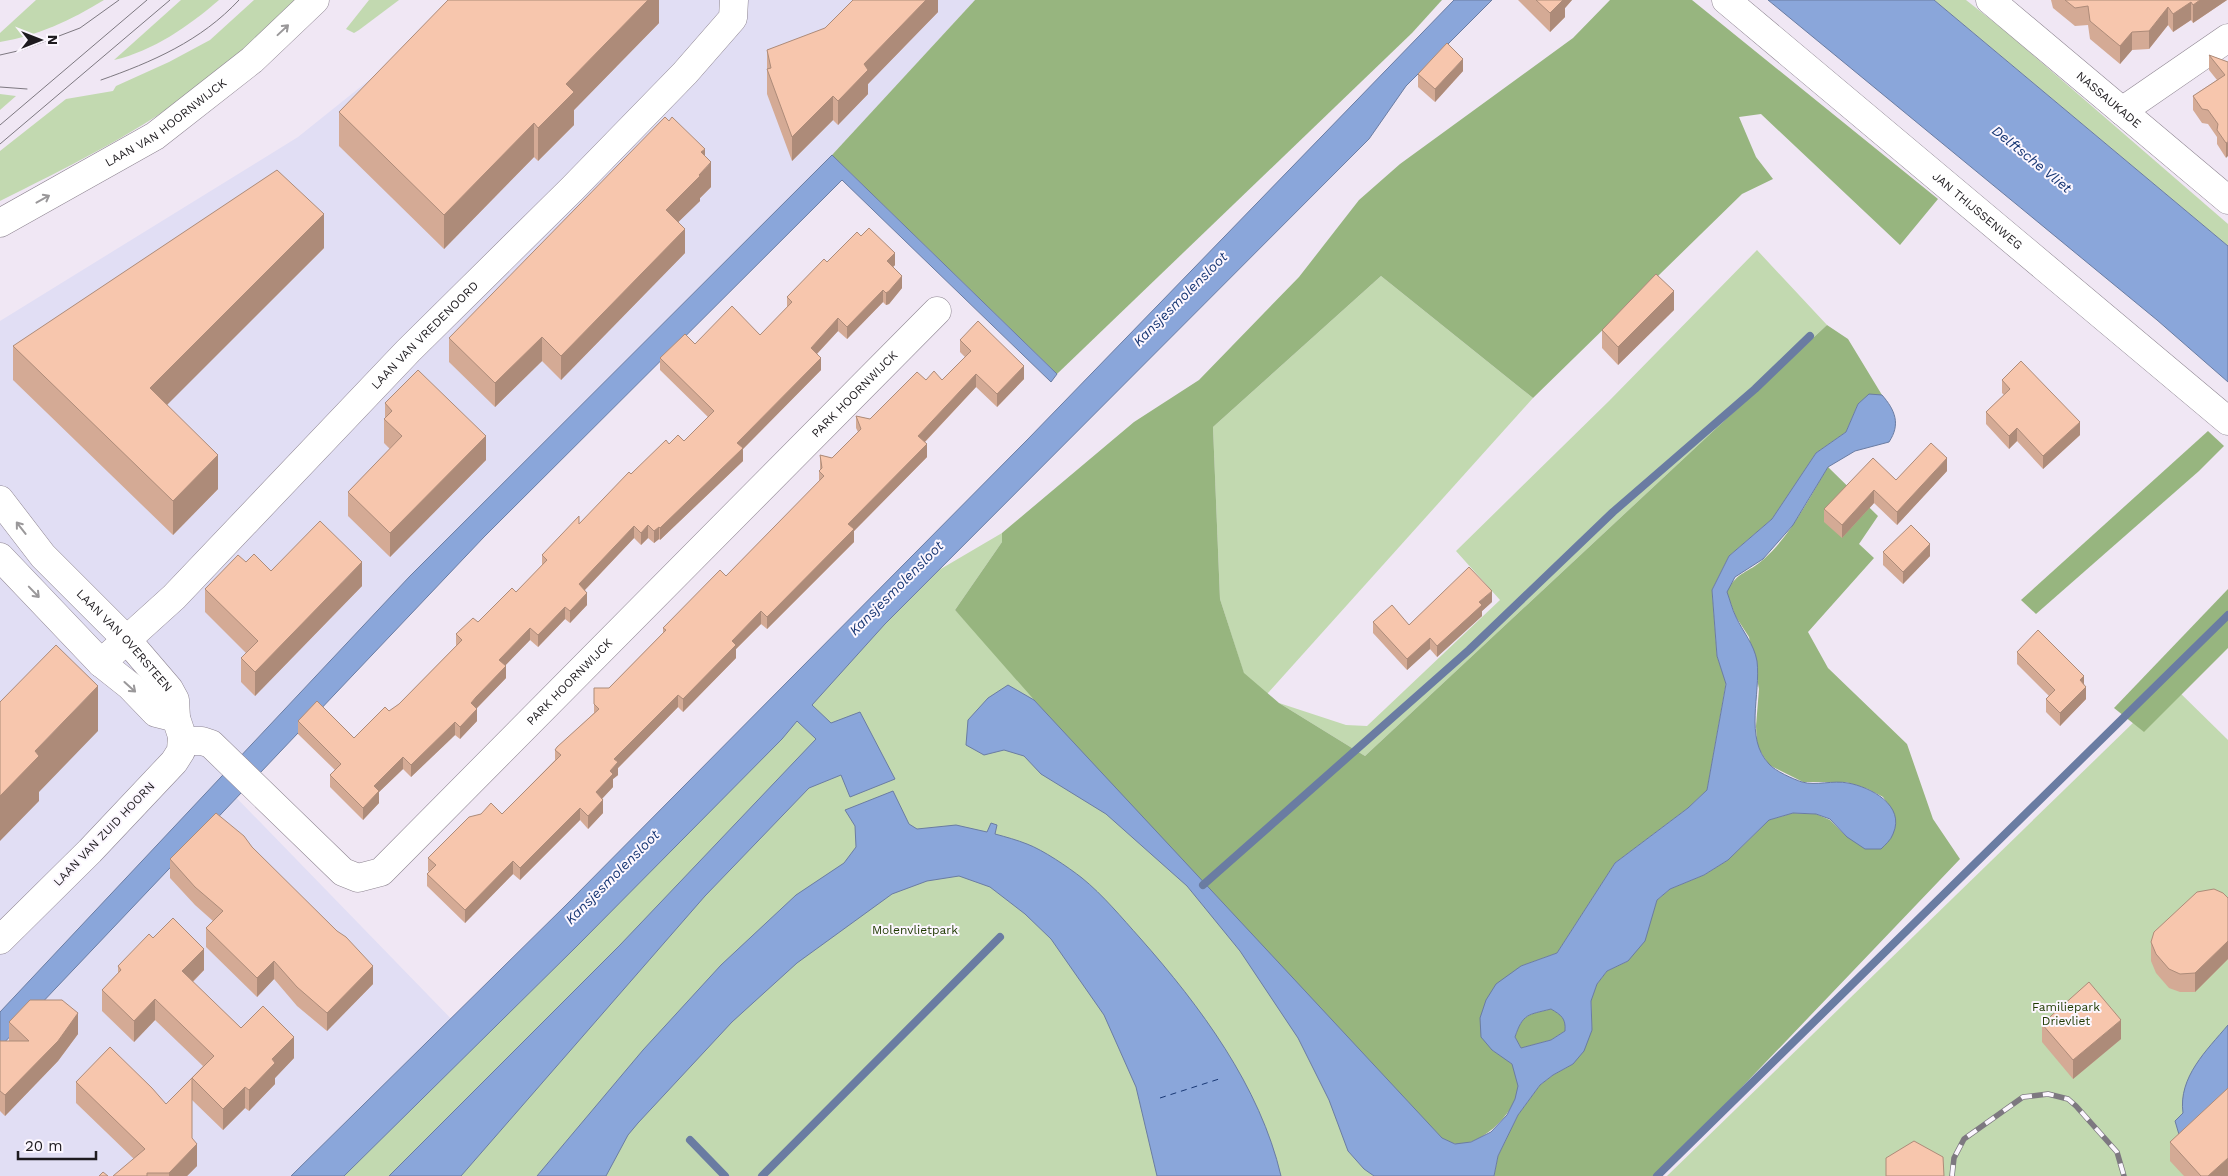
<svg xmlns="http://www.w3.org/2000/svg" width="2228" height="1176" viewBox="0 0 2228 1176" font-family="'Work Sans',sans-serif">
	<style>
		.commercial { fill: #e1def4 }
		.green { fill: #c2d9b0 }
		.forest { fill: #97b57f }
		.water { fill: #8aa6da; stroke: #6a7ca2; fill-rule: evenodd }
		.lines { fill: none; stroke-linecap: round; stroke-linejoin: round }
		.stream { stroke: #6a7ca2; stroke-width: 8 }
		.ferry { stroke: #193875; stroke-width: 1; stroke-dasharray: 6 5; stroke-linecap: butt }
		.street-casing { stroke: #8e8591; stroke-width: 29 }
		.secondary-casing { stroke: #8e8591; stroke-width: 29 }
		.street { stroke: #fff; stroke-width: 28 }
		.secondary { stroke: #fff; stroke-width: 28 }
		.tram { stroke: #7d7880; stroke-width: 1 }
		.rail-casing { stroke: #7d7880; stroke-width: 5.5 }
		.rail { stroke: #fbf6fe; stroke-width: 4; stroke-dasharray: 11; stroke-linecap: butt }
		.wall { fill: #d4aa95 }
		.shaded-wall { fill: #ad8b79 }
		.building { fill: #f7c6ad; stroke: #ad8b79 }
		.oneway { stroke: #9a989a }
		.labels { text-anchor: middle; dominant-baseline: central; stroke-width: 4; stroke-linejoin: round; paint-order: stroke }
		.street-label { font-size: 12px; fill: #1e1b1f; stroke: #fbf6fe }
		.park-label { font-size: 12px; fill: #1f3a00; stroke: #fbf6fe }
		.water-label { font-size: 14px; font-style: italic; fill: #193875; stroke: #fbf6fe }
	</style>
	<rect width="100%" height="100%" fill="#f0e7f4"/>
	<path class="commercial" d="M 469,0 L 975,0 L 832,155 L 410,576 L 226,787 L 461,1029 L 313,1176 L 0,1176 L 0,321 L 298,137 Z"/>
	<g class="green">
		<path d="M 36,0 L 104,0 C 71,20 38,36 0,42 L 0,33 Z"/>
		<path d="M 181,0 L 219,0 C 189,26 153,51 114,60 Z"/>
		<path d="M 254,0 L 299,0 C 265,34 228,66 189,94 C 131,136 64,169 0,201 L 0,151 L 66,99 L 113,91 L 116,86 L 169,62 L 210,40 Z"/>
		<path d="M 369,0 L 399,0 L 359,30 L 354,33 L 346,29 Z"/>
		<path d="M 1934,0 L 1966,0 L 2004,30 L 2228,224 L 2228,246 Z"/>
		<path d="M 0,94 L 16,96 L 0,110 Z"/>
		<path d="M 1757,250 L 1827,325 L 1365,756 L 1279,703 L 1346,725 L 1367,726 L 1500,600 L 1456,551 L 1609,401 Z"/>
		<path d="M 1381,276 L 1533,398 L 1267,694 L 1244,674 L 1220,599 L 1213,427 Z"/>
		<path d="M 1002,533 L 1002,542 L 955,610 L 1478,1176 L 330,1176 L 939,570 Z"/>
		<path d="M 2172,685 L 2228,740 L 2228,1176 L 1667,1176 Z"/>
	</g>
	<g class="forest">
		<path d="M 975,0 L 1442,0 L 1412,33 L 1057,374 L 832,155 Z"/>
		<path d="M 1610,0 L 1692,0 L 1938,199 L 1900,245 L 1761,114 L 1739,117 L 1756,157 L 1773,179 L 1742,194 L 1533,398 L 1381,276 L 1213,427 L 1220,599 L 1244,673 L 1279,703 L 1365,756 L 1827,325 L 1848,339 L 1882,395 L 1869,395 L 1858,404 L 1846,432 L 1816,453 L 1772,519 L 1729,556 L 1712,590 L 1717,656 L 1726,683 L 1707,790 L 1688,808 L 1615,863 L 1557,953 L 1521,966 L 1492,1050 C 1498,1054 1506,1058 1511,1063 C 1538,1091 1489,1146 1456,1144 C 1451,1143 1446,1140 1442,1138 L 1079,751 L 955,610 L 1002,542 L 1002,533 L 1134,422 L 1199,380 L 1299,277 L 1359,200 L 1400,164 L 1573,38 Z"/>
		<path d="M 2208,431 L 2224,446 L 2199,471 L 2036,614 L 2021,600 Z"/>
		<path d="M 1828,467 L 1878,516 L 1859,544 L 1874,558 L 1808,632 L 1828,668 L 1907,744 L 1933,819 L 1960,859 L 1657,1176 L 1494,1176 L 1498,1156 L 1518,1115 L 1540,1085 L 1553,1075 L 1573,1064 L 1592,1030 L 1591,1000 L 1597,984 L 1607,971 L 1628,961 L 1651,918 L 1657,900 L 1670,889 L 1704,875 L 1728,860 L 1769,820 L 1793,813 L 1816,814 L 1830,820 L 1847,837 L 1896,823 L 1893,812 L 1883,797 L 1868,789 L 1846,782 L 1803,782 L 1769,765 L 1757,746 L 1756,726 L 1759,689 L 1749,637 L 1736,617 L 1726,592 C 1739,570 1747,574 1764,559 C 1791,535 1809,498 1828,467 Z"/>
		<path d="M 2228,589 L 2228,648 L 2144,732 L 2114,708 Z"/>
		<path d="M 1551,1009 C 1562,1015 1566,1018 1565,1031 L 1551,1040 L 1521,1048 L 1515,1037 C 1523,1013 1528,1015 1551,1009 Z"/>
	</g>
	<g class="water">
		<path d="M 1454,0 L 1492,0 L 1406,86 L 1369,139 L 885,624 L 812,705 L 831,723 L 860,712 L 895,779 L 850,797 L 841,775 L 809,788 L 705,896 L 461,1176 L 389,1176 L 620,945 L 816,739 L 797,721 L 782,739 L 577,946 L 344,1176 L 291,1176 L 566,905 L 1028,439 Z"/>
		<path d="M 1768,0 L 1934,0 L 2228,246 L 2228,382 L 2157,320 Z"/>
		<path d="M 832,155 L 1057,374 L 1051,382 L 842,180 L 484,537 L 0,1047 L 0,1012 L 410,576 Z"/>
		<path d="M 1869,394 L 1882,395 C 1895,410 1901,424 1889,442 L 1855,451 L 1828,467 L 1793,525 L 1763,559 L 1735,577 L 1727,592 C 1730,600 1732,609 1736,617 C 1743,632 1754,644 1757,661 C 1761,694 1744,738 1769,764 C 1775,771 1793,779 1802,782 C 1816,786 1833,780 1848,783 C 1870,787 1906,805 1893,834 C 1891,840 1885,845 1881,849 L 1865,849 L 1847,837 L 1830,819 L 1816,814 L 1793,813 L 1769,820 L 1728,860 L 1704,875 L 1670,889 L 1657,900 L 1645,941 L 1628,961 L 1607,971 L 1597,984 L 1591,1001 L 1592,1030 L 1584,1051 L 1573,1064 L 1553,1075 L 1540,1085 L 1518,1115 L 1498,1156 L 1494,1176 L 1374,1176 L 1364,1169 L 1348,1151 L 1329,1100 L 1298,1038 L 1240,951 L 1187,886 L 1106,814 L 1041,774 L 1024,756 L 1004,750 L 984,755 L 966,745 L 968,720 L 988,698 L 1008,685 L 1034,700 L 1442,1138 L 1455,1144 L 1471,1142 L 1491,1132 L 1507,1115 L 1515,1099 L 1518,1086 L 1512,1064 L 1492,1050 L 1481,1037 L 1480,1018 L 1486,1000 L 1496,984 L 1521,966 L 1557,953 L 1615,863 L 1688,808 L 1707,790 L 1726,684 L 1717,656 L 1712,590 L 1729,556 L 1772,519 L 1816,453 L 1846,432 L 1858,404 ZM 1551,1009 C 1561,1015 1566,1018 1565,1031 L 1551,1040 L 1521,1048 L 1515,1037 C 1523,1013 1528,1015 1551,1009 Z"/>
		<path d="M 893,791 L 909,824 L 917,829 L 956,825 L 987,832 L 991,823 L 997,825 L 995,834 C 1006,837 1017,840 1027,844 C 1043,850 1068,867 1082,878 C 1103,895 1122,918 1140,938 C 1200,1006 1260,1086 1281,1176 L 1157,1176 L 1136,1087 L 1104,1015 L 1051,939 L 1025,914 L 990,887 L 959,876 L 927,881 L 892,894 L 797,963 L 732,1022 L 638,1123 L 628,1135 L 606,1176 L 537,1176 L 643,1050 L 721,965 L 796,895 L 844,863 L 856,847 L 855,826 L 845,810 Z"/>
		<path d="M 2228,1025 L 2228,1088 L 2199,1120 L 2183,1148 L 2175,1121 L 2183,1113 C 2178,1077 2207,1050 2228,1025 Z"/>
	</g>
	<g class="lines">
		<g class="stream">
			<path d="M 1203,885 L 1469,650 L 1613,512 L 1755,389 L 1810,336"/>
			<path d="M 690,1140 L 725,1176"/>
			<path d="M 762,1176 L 1000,937"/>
			<path d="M 1657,1176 L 2228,615"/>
		</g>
		<path class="ferry" d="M 1160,1098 L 1219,1079"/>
		<defs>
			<g id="street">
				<path id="s1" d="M 1990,0 L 2228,200"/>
				<path d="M 2122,111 L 2228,38"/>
				<path id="s2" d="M 182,741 L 202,741 L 211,744 L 343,872 L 358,878 L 381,872 L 937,311"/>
			</g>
			<g id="secondary">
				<path id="s3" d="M 1726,0 L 2228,421"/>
				<path id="s4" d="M 0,223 L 155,136 L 252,60 L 315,0"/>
				<path id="s5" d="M 0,500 L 43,556 L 127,640 L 169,689 L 175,700 L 176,718 L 182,736 L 181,751 L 174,762 L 90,851 L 0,940"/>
				<path d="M 0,557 L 101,663 L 130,686 L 156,713 L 176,718"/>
				<path id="s6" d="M 101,663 L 174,597 L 408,351 L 572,189 L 685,73 L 733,18 L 734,0"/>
			</g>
		</defs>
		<use href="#street" class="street-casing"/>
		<use href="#secondary" class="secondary-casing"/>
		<use href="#street" class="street"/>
		<use href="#secondary" class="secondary"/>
		<g class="tram">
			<path d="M 0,55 L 22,50 L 80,28 L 119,0"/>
			<path d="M 101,80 C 152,62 201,41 239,0"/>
			<path d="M 0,87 L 27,89"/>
			<path d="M 0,125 L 147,0"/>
			<path d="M 0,144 L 170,0"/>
		</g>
		<defs>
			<path id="rail" d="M 1952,1176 L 1954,1158 L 1964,1139 L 2023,1097 L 2048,1094 L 2068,1099 L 2076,1106 L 2117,1152 L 2124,1176"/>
		</defs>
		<use href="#rail" class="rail-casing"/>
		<use href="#rail" class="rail"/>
	</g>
	<g class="wall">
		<path d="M 659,0 L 659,23 L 574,110 L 574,125 L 538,161 L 534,157 L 444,249 L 339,146 L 339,112 Z"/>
		<path d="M 938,0 L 938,12 L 868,84 L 868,94 L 838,125 L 833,120 L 792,161 L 767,94 L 767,50 Z"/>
		<path d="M 1518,0 L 1572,0 L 1565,8 L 1565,17 L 1550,32 Z"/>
		<path d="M 2051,0 L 2227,0 L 2193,23 L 2191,20 L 2173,32 L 2168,25 L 2149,49 L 2132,50 L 2120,64 L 2090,39 L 2088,25 L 2075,26 L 2053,8 Z"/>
		<path d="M 2209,55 L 2228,62 L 2226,158 L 2217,144 L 2217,137 L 2208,124 L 2202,123 L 2193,110 L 2193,96 L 2217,80 L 2209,70 Z"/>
		<path d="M 1463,71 L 1435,102 L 1418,87 L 1418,74 Z"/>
		<path d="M 705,156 L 711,187 L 700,198 L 700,201 L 678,222 L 685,253 L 561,380 L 542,361 L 495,407 L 449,362 L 449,338 Z"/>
		<path d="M 861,236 L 895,265 L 893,267 L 902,288 L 889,304 L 886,305 L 883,302 L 847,339 L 838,331 L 817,354 L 821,370 L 743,449 L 743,461 L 660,540 L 659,539 L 654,543 L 648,538 L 641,545 L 634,538 L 585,590 L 587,605 L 570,623 L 565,619 L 538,647 L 530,640 L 505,665 L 506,678 L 477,708 L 477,721 L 460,739 L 455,735 L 411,777 L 403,769 L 379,792 L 379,803 L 363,820 L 330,787 L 330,775 L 335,770 L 298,734 L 298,721 L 354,738 L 399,704 L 456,646 L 456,634 L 478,622 L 516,592 L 542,566 L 542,555 L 579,524 L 631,474 L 669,444 L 684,441 L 708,417 L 660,370 L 660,358 L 695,344 L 760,335 L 787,308 L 787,297 L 827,262 Z"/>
		<path d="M 324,248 L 167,404 L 218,489 L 173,535 L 13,380 L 13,346 Z"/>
		<path d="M 1674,310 L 1618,365 L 1602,348 L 1602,330 Z"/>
		<path d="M 960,340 L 1024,379 L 997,407 L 976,387 L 925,442 L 927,457 L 854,531 L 854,542 L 767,629 L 761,624 L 736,649 L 736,658 L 683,712 L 678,707 L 618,768 L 618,775 L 613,779 L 613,787 L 602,799 L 603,813 L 588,829 L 580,820 L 520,880 L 513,874 L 465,923 L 427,886 L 427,874 L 429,872 L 428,871 L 428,858 L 481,814 L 502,814 L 555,760 L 555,750 L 594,713 L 594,688 L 609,688 L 663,633 L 663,628 L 726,576 L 819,482 L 819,471 L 820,470 L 820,455 L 832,458 L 858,432 L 856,428 L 856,416 L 870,419 L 926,380 L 942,380 L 965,357 L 960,352 Z"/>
		<path d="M 2002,380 L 2080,435 L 2043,469 L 2017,441 L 2009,449 L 1986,424 L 1986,412 L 2004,395 L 2002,393 Z"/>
		<path d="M 385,403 L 486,460 L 390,557 L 348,516 L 348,492 L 390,449 L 384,443 L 384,419 L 385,418 Z"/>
		<path d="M 1947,471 L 1897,525 L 1874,503 L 1842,538 L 1824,522 L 1824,509 L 1896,480 Z"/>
		<path d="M 1883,552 L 1930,556 L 1903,584 L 1883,565 Z"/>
		<path d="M 246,562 L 271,571 L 362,586 L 255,696 L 241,682 L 241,658 L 246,653 L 205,612 L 205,589 Z"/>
		<path d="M 1492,602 L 1482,611 L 1482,616 L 1437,657 L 1430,649 L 1407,670 L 1373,633 L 1373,622 L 1409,625 Z"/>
		<path d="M 2017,652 L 2084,684 L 2086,699 L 2060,726 L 2046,712 L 2046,699 L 2049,696 L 2017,664 Z"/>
		<path d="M 252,847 L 373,984 L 327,1031 L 297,1006 L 274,979 L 257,997 L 206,947 L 206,928 L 213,921 L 195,905 L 170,878 L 170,859 Z"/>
		<path d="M 2228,898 L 2228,959 L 2195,992 L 2180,992 L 2169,988 L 2156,973 L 2151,961 L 2151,942 Z"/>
		<path d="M 153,938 L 204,970 L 193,982 L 241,1028 L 294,1058 L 275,1078 L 275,1084 L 249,1111 L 245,1108 L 223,1130 L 192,1100 L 192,1138 L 197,1166 L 187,1176 L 113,1176 L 134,1159 L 76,1103 L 76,1082 L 166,1104 L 203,1066 L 155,1020 L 134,1042 L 102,1011 L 102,990 L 118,973 L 118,966 Z"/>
		<path d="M 9,1022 L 78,1034 L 58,1061 L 5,1116 L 0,1111 L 0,1041 L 9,1041 Z"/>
		<path d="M 2042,1024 L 2121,1039 L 2073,1079 L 2042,1042 Z"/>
		<path d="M 2170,1142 L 2228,1176 L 2184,1176 L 2170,1161 Z"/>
	</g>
	<g class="shaded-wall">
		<path d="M 648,0 L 659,0 L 659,23 L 574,110 L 574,125 L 538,161 L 538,128 L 566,84 Z"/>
		<path d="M 926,0 L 938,0 L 938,12 L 868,84 L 868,94 L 838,125 L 838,101 L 864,64 Z"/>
		<path d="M 1563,0 L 1572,0 L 1565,8 L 1565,17 L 1550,32 L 1550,13 Z"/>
		<path d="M 2200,0 L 2227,0 L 2193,23 L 2193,5 Z"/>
		<path d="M 2191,2 L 2191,20 L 2173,32 L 2173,14 Z"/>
		<path d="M 2168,7 L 2168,25 L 2149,49 L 2149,31 Z"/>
		<path d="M 2132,32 L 2132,50 L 2120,64 L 2120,46 Z"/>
		<path d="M 1463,59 L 1463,71 L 1435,102 L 1435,89 Z"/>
		<path d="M 833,96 L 833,120 L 792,161 L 792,137 Z"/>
		<path d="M 534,123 L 534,157 L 444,249 L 444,215 Z"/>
		<path d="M 2228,142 L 2228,156 L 2226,158 L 2226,143 Z"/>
		<path d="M 705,149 L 705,169 L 711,162 L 711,187 L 700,198 L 700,201 L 666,234 L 666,210 L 701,152 Z"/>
		<path d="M 324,214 L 324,248 L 150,422 L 150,388 Z"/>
		<path d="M 685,229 L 685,253 L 561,380 L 561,356 Z"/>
		<path d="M 895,253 L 895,265 L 887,273 L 887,261 Z"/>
		<path d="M 902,276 L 902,288 L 889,304 L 886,305 L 886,293 Z"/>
		<path d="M 883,290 L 883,302 L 847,339 L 847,327 Z"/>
		<path d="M 1674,291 L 1674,310 L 1618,365 L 1618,347 Z"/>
		<path d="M 838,318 L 838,331 L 811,360 L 811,348 Z"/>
		<path d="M 542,337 L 542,361 L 495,407 L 495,383 Z"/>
		<path d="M 821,358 L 821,370 L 743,449 L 743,461 L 660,540 L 660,528 L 737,443 Z"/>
		<path d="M 1024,366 L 1024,379 L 997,407 L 997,394 Z"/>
		<path d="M 976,374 L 976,387 L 918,449 L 918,436 Z"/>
		<path d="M 2080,422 L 2080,435 L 2043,469 L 2043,456 Z"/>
		<path d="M 2017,428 L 2017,441 L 2009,449 L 2009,436 Z"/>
		<path d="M 486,436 L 486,460 L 390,557 L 390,533 Z"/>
		<path d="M 927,444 L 927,457 L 854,531 L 854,542 L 767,629 L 767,617 L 848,524 Z"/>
		<path d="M 218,455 L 218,489 L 173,535 L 173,501 Z"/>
		<path d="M 1947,458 L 1947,471 L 1897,525 L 1897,512 Z"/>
		<path d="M 1874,490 L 1874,503 L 1842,538 L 1842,525 Z"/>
		<path d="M 648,525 L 648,538 L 641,545 L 641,533 Z"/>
		<path d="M 634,526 L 634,538 L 579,596 L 579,584 Z"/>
		<path d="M 659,527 L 659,539 L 654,543 L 654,531 Z"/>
		<path d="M 1930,544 L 1930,556 L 1903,584 L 1903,572 Z"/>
		<path d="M 362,562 L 362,586 L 255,696 L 255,672 Z"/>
		<path d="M 1492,591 L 1492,602 L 1482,611 L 1482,616 L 1437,657 L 1437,646 L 1479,602 Z"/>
		<path d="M 587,593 L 587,605 L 570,623 L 570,611 Z"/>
		<path d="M 565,607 L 565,619 L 538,647 L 538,635 Z"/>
		<path d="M 761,611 L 761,624 L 736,649 L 736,658 L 683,712 L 683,699 L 732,641 Z"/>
		<path d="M 530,628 L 530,640 L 499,672 L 499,660 Z"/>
		<path d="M 1430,638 L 1430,649 L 1407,670 L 1407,659 Z"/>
		<path d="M 506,666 L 506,678 L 476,709 L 477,709 L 477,721 L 460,739 L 460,727 L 471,703 L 476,697 Z"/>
		<path d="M 2084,676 L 2084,689 L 2086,687 L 2086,699 L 2060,726 L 2060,713 L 2080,680 Z"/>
		<path d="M 98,686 L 98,731 L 39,792 L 39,801 L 0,841 L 0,796 L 35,751 Z"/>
		<path d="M 678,695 L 678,707 L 618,768 L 618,775 L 613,779 L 613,787 L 596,805 L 596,792 L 614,759 Z"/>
		<path d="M 455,722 L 455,735 L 411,777 L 411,765 Z"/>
		<path d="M 403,757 L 403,769 L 379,792 L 379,803 L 363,820 L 363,808 L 374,786 Z"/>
		<path d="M 603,800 L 603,813 L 588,829 L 588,816 Z"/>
		<path d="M 580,808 L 580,820 L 520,880 L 520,868 Z"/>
		<path d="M 513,861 L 513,874 L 465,923 L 465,910 Z"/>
		<path d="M 2228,941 L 2228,959 L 2195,992 L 2195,973 Z"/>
		<path d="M 204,949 L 204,970 L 182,992 L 182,971 Z"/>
		<path d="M 274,961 L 274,979 L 257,997 L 257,978 Z"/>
		<path d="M 373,966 L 373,984 L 327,1031 L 327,1013 Z"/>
		<path d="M 155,999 L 155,1020 L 134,1042 L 134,1021 Z"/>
		<path d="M 78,1013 L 78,1034 L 58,1061 L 5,1116 L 5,1095 Z"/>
		<path d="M 2121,1020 L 2121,1039 L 2073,1079 L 2073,1060 Z"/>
		<path d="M 294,1037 L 294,1058 L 275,1078 L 275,1084 L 249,1111 L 249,1090 L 272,1059 Z"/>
		<path d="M 245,1087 L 245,1108 L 223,1130 L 223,1109 Z"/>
		<path d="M 197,1144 L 197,1166 L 187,1176 L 169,1176 L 169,1173 Z"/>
		<path d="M 2228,1158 L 2228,1176 L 2208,1176 Z"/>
	</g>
	<g class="building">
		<path d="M 448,0 L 648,0 L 566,84 L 574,92 L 538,128 L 534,123 L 444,215 L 339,112 Z"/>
		<path d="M 853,0 L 926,0 L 864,64 L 868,70 L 838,101 L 833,96 L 792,137 L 767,69 L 771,68 L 767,50 L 825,28 Z"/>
		<path d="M 1536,0 L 1563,0 L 1550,13 Z"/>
		<path d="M 2065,0 L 2200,0 L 2193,5 L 2191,2 L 2173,14 L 2168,7 L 2149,31 L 2132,32 L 2120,46 L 2090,21 L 2088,6 L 2075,8 Z"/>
		<path d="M 1447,43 L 1463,59 L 1435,89 L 1418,74 Z"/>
		<path d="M 2209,55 L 2228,62 L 2228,142 L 2226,143 L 2217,130 L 2218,124 L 2208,110 L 2202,109 L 2193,96 L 2225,75 Z"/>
		<path d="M 665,117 L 669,121 L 672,117 L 705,149 L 701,152 L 711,162 L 699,175 L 700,176 L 666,210 L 685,229 L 561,356 L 542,337 L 495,383 L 449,338 Z"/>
		<path d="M 277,170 L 324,214 L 150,388 L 218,455 L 173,501 L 13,346 Z"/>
		<path d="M 869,228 L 895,253 L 887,261 L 902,276 L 889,291 L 886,293 L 883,290 L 847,327 L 838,318 L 811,348 L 821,358 L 737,443 L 743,448 L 660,528 L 659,527 L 654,531 L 648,525 L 641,533 L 634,526 L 579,584 L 587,593 L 570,611 L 565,607 L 538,635 L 530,628 L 499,660 L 506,666 L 476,697 L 471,703 L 477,709 L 460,727 L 455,722 L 411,765 L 403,757 L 374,786 L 379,791 L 363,808 L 330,775 L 341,764 L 298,721 L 317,701 L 354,738 L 385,707 L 389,711 L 399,704 L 462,640 L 456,634 L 473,618 L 478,622 L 512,588 L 516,592 L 547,560 L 542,555 L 579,516 L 579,524 L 629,472 L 631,474 L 666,440 L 669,444 L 678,435 L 684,441 L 714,411 L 660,358 L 685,334 L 695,344 L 732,306 L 760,335 L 792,302 L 787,297 L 824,259 L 827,262 L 857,232 L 861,236 Z"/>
		<path d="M 1656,274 L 1674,291 L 1618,347 L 1602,330 Z"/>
		<path d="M 978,321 L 1024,366 L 997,394 L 976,374 L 918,436 L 927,444 L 848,524 L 854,529 L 767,617 L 761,611 L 732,641 L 736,645 L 683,699 L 678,695 L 614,759 L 618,762 L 610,771 L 613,774 L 596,792 L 603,800 L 588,816 L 580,808 L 520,868 L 513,861 L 465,910 L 427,874 L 436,865 L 428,858 L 469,817 L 481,814 L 491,803 L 502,814 L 561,755 L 555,750 L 557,747 L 599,709 L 594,704 L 594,688 L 609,688 L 666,630 L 663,628 L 720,570 L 726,576 L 824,476 L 819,471 L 822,468 L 820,455 L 832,458 L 861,429 L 856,416 L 870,419 L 917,372 L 926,380 L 934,371 L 942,380 L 971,351 L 960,340 Z"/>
		<path d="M 2021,361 L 2080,422 L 2043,456 L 2017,428 L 2009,436 L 1986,412 L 2010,389 L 2002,380 Z"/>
		<path d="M 418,370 L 486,436 L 390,533 L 348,492 L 402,436 L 384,419 L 392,411 L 385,403 Z"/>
		<path d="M 1931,443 L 1947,458 L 1897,512 L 1874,490 L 1842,525 L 1824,509 L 1873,458 L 1896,480 Z"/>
		<path d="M 320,521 L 362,562 L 255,672 L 241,658 L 258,641 L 205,589 L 238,555 L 246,562 L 254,554 L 271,571 Z"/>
		<path d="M 1911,525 L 1930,544 L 1903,572 L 1883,552 Z"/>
		<path d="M 1469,567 L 1492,591 L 1479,602 L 1482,605 L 1437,646 L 1430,638 L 1407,659 L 1373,622 L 1392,605 L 1409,625 Z"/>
		<path d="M 2038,630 L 2084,676 L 2080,680 L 2086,687 L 2060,713 L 2046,699 L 2055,690 L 2017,652 Z"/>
		<path d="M 56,645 L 98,686 L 35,751 L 39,756 L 0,796 L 0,702 Z"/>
		<path d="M 216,813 L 244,836 L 252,847 L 337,931 L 346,937 L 373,966 L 327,1013 L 297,987 L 274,961 L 257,978 L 206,928 L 223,911 L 195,887 L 170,859 Z"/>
		<path d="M 2214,889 L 2223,893 L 2228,898 L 2228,941 L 2195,973 L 2180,974 L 2169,969 L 2156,954 L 2151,942 L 2154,932 L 2197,892 Z"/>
		<path d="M 173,918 L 204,949 L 182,971 L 241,1028 L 263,1006 L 294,1037 L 272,1059 L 275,1063 L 249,1090 L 245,1087 L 223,1109 L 192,1078 L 192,1138 L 197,1144 L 169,1173 L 147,1173 L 147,1176 L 113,1176 L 145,1149 L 76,1082 L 110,1047 L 152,1088 L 166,1104 L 214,1056 L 155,999 L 134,1021 L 102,990 L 121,970 L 118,966 L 149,934 L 153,938 Z"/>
		<path d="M 2089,982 L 2121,1020 L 2073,1060 L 2042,1024 Z"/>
		<path d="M 30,1000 L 62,1000 L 78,1013 L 58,1041 L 5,1095 L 0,1091 L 0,1041 L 29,1041 L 9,1022 Z"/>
		<path d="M 2228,1088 L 2228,1158 L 2208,1176 L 2201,1176 L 2170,1142 Z"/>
		<path d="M 1914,1141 L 1943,1157 L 1944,1176 L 1886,1176 L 1886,1158 Z"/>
		<path d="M 103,1172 L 108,1176 L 99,1176 Z"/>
	</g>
	<defs><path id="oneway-shaft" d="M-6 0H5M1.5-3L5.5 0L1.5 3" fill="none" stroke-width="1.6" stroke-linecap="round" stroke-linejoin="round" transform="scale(1.25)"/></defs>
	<g class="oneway">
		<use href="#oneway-shaft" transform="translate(283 30) rotate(-43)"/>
		<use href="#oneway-shaft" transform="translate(43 199) rotate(-29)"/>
		<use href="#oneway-shaft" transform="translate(21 528) rotate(-128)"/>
		<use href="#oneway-shaft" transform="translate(34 592) rotate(46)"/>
		<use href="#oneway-shaft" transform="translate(130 687) rotate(42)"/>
	</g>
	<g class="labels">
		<g class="street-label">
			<text stroke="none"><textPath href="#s1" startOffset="155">NASSAUKADE</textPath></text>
			<text stroke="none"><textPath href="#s4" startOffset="194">LAAN VAN HOORNWIJCK</textPath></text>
			<text stroke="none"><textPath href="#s3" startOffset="328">JAN THIJSSENWEG</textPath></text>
			<text stroke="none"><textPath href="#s6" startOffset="461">LAAN VAN VREDENOORD</textPath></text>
			<text stroke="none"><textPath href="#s2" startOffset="926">PARK HOORNWIJCK</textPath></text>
			<text stroke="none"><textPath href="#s5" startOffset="188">LAAN VAN OVERSTEEN</textPath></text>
			<text stroke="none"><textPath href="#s2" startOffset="521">PARK HOORNWIJCK</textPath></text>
			<text transform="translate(104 834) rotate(-46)">LAAN VAN ZUID HOORN</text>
		</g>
		<g class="park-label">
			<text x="915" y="930">Molenvlietpark</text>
			<text x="2066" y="1007">Familiepark<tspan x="2066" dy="14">Drievliet</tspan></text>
		</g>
		<g class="water-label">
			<text transform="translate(2032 159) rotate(39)">Delftsche Vliet</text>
			<text transform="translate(1180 299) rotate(-45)">Kansjesmolensloot</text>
			<text transform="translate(896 588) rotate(-45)">Kansjesmolensloot</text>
			<text transform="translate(612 877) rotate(-45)">Kansjesmolensloot</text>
		</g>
	</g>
	<g transform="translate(40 40) rotate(90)" stroke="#fbf6fe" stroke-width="4" paint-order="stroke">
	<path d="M0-4L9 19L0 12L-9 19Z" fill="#1e1b1f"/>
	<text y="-8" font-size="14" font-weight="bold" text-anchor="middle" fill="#1e1b1f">N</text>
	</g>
	<path d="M18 1151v8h78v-8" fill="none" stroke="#1e1b1f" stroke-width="2.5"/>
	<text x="25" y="1151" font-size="15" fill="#1e1b1f" stroke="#fbf6fe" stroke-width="4" paint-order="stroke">20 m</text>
</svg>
